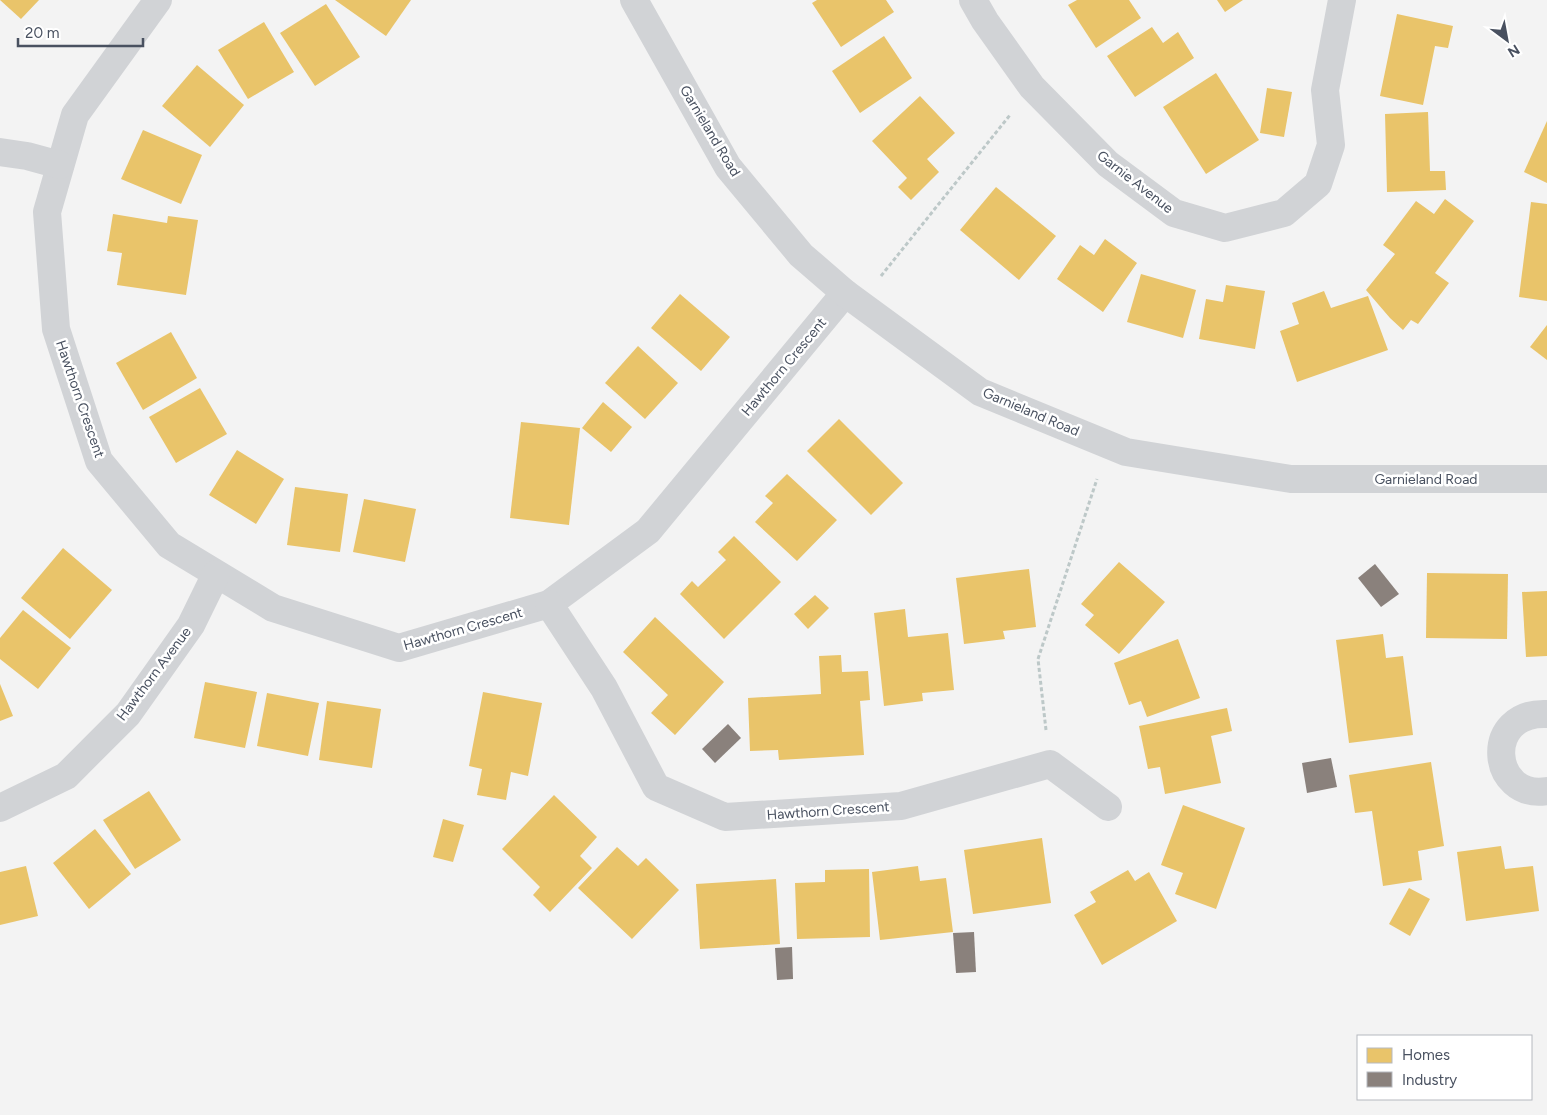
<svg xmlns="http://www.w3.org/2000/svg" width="1547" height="1115" viewBox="0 0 1547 1115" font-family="Figtree,sans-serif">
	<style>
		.homes { fill: #e9c46a }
		.industry { fill: #8a817c }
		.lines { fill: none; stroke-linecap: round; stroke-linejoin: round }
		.path { stroke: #bdc8c8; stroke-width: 3; stroke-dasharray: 4 2.5; stroke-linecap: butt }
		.minor { stroke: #d1d3d6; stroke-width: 28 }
		.tertiary { stroke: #d1d3d6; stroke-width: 28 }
		.labels { text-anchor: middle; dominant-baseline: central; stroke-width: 5; stroke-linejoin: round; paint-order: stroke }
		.street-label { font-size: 14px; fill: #495160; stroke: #fff }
	</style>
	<rect width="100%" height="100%" fill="#f3f3f3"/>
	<g class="homes">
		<path d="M 0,0 L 39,0 L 21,19 Z"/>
		<path d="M 335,0 L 411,0 L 386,36 Z"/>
		<path d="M 817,0 L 886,0 L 894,12 L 841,47 L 812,3 Z"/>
		<path d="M 1077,0 L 1129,0 L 1141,18 L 1096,48 L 1068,5 Z"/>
		<path d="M 1217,0 L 1243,0 L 1225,12 Z"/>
		<path d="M 326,4 L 360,57 L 315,86 L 280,33 Z"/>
		<path d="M 1397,14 L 1453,26 L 1448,48 L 1435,46 L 1423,105 L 1380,96 Z"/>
		<path d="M 264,22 L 294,72 L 248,99 L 218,50 Z"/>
		<path d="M 1152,27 L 1163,43 L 1178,32 L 1194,58 L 1135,97 L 1107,56 Z"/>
		<path d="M 884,36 L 912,78 L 860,113 L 832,71 Z"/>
		<path d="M 197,65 L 244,105 L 210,147 L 162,106 Z"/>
		<path d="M 1216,73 L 1259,140 L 1206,174 L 1163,107 Z"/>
		<path d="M 1267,88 L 1292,92 L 1284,137 L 1260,133 Z"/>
		<path d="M 920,96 L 955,133 L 927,159 L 939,172 L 911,200 L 898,187 L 907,178 L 872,141 Z"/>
		<path d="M 1428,112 L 1430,171 L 1445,171 L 1446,190 L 1387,192 L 1385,114 Z"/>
		<path d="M 1547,121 L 1547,183 L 1524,172 Z"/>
		<path d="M 143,130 L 202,155 L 181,204 L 121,179 Z"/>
		<path d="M 996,187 L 1056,236 L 1019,280 L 960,230 Z"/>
		<path d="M 1445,199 L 1474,221 L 1435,273 L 1449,283 L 1418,324 L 1411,320 L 1403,330 L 1390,318 L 1366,290 L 1395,254 L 1383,245 L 1416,201 L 1434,214 Z"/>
		<path d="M 1531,202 L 1547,204 L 1547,301 L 1519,297 Z"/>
		<path d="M 113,214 L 167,223 L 168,216 L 198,220 L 186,295 L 117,285 L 122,253 L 107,251 Z"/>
		<path d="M 1105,239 L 1137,263 L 1103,312 L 1057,279 L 1080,245 L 1094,255 Z"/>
		<path d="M 1141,274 L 1196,290 L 1183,338 L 1127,322 Z"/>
		<path d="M 1226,285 L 1265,291 L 1255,349 L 1199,339 L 1206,299 L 1223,302 Z"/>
		<path d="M 1324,291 L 1331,308 L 1368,296 L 1388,350 L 1297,382 L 1280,331 L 1299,324 L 1292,303 Z"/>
		<path d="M 680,294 L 730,337 L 701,371 L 651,328 Z"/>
		<path d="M 1547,325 L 1547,360 L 1530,347 Z"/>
		<path d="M 171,332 L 197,378 L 143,410 L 116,363 Z"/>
		<path d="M 638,346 L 678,383 L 645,419 L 605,383 Z"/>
		<path d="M 200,388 L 227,434 L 176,463 L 149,417 Z"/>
		<path d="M 603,402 L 632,427 L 611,452 L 582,428 Z"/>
		<path d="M 839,419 L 903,483 L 871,515 L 807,451 Z"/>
		<path d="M 521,422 L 580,428 L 569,525 L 510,518 Z"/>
		<path d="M 237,450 L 284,479 L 256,524 L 209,495 Z"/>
		<path d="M 787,474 L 837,520 L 797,561 L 755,522 L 773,503 L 765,496 Z"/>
		<path d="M 295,487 L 348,494 L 340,552 L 287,545 Z"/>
		<path d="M 364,499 L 416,509 L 405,562 L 353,552 Z"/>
		<path d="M 734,536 L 781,582 L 724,639 L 680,594 L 692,581 L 698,587 L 726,560 L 718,552 Z"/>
		<path d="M 63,548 L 112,590 L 70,639 L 21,598 Z"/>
		<path d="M 1119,562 L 1165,602 L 1119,654 L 1085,625 L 1094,615 L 1081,604 Z"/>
		<path d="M 1029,569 L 1036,627 L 1003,631 L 1005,639 L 964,644 L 956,578 Z"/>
		<path d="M 1427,573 L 1508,574 L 1507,639 L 1426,638 Z"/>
		<path d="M 1547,591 L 1547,656 L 1526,657 L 1522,592 Z"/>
		<path d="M 815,595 L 829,608 L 808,629 L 794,614 Z"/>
		<path d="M 905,609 L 908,637 L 948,633 L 954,690 L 922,693 L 923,701 L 884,706 L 874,613 Z"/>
		<path d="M 23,610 L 71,648 L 38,689 L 0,659 L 0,638 Z"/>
		<path d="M 655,617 L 724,682 L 675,735 L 651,713 L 668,695 L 623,652 Z"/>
		<path d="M 1383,634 L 1386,658 L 1403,656 L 1413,735 L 1349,743 L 1336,640 Z"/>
		<path d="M 1178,639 L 1200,698 L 1147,717 L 1141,701 L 1129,705 L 1114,663 Z"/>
		<path d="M 841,655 L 842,672 L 868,671 L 870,700 L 860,701 L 864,755 L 779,760 L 778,750 L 750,751 L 748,698 L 821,694 L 819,656 Z"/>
		<path d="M 205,682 L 257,692 L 245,748 L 194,738 Z"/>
		<path d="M 0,684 L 13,716 L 0,721 Z"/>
		<path d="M 483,692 L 542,703 L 528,776 L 511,772 L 506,800 L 477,795 L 482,769 L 469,766 Z"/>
		<path d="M 267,693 L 319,703 L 308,756 L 257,746 Z"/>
		<path d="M 327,701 L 381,709 L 372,768 L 319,760 Z"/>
		<path d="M 1227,708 L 1232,731 L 1211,736 L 1221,783 L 1165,794 L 1160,767 L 1148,769 L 1139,726 Z"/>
		<path d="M 1431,762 L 1444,846 L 1418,851 L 1422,880 L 1383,886 L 1372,811 L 1355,813 L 1349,775 Z"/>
		<path d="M 149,791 L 181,840 L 135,869 L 103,820 Z"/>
		<path d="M 554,795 L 597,837 L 580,856 L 592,868 L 550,912 L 533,895 L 540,887 L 502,849 Z"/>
		<path d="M 1183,805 L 1245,828 L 1216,909 L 1175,894 L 1183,873 L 1161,865 Z"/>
		<path d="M 443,819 L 464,825 L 453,862 L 433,857 Z"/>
		<path d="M 95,829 L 131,874 L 89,909 L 53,863 Z"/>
		<path d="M 1042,838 L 1051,903 L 973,914 L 964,850 Z"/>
		<path d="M 1501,846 L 1505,869 L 1533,866 L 1539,911 L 1466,921 L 1457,852 Z"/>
		<path d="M 617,847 L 638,866 L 646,858 L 679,890 L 632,939 L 578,888 Z"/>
		<path d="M 26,866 L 38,916 L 0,925 L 0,872 Z"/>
		<path d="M 918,866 L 920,881 L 946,878 L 953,932 L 880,940 L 872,872 Z"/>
		<path d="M 869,869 L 870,937 L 797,939 L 795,883 L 825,882 L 825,870 Z"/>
		<path d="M 1128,870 L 1135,881 L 1149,872 L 1177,921 L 1102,965 L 1074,915 L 1096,902 L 1090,892 Z"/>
		<path d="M 776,879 L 780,944 L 700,949 L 696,884 Z"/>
		<path d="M 1409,888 L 1430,899 L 1410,936 L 1389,924 Z"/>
	</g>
	<g class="industry">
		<path d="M 1375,564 L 1399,594 L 1381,607 L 1358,578 Z"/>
		<path d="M 728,724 L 741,738 L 715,763 L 702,749 Z"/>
		<path d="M 1331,758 L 1337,787 L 1307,793 L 1302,763 Z"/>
		<path d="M 974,932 L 976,972 L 956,973 L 953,933 Z"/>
		<path d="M 792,947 L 793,979 L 777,980 L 775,948 Z"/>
	</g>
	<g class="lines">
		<g class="path">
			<path d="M 881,276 L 1010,115"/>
			<path d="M 1046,730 L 1038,659 L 1097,479"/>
		</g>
		<g class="minor">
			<path d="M 158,0 L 75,115 L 47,212 L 56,329 L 99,461 L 169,545 L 273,608 L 399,648 L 549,604 L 648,531 L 845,293"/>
			<path d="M 973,0 L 985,21 L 1032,87 L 1108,164 L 1174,213 L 1225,228 L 1284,213 L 1318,184 L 1331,145 L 1325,90 L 1342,0"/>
			<path d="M 0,152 L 27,156 L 60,165"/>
			<path d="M 549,604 L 604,688 L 656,787 L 725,817 L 901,806 L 1050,764 L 1108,807"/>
			<path d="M 1547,714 C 1482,711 1490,800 1547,791"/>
			<path d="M 0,808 L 66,776 L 128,714 L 191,625 L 216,574"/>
		</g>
		<path class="tertiary" d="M 634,0 L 728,167 L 801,255 L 845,293 L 980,392 L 1126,452 L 1291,479 L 1547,479"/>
	</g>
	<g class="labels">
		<g class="street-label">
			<text transform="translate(710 131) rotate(59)">Garnieland Road</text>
			<text transform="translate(1135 182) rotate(38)">Garnie Avenue</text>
			<text transform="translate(784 367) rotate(-50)">Hawthorn Crescent</text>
			<text transform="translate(80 399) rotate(71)">Hawthorn Crescent</text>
			<text transform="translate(1031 412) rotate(23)">Garnieland Road</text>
			<text x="1426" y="479">Garnieland Road</text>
			<text transform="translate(463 629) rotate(-16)">Hawthorn Crescent</text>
			<text transform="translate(154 674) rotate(-53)">Hawthorn Avenue</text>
			<text transform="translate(828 811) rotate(-4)">Hawthorn Crescent</text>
		</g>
	</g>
	<rect x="1357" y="1035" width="175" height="65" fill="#ffffff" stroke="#b6b9bf"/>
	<rect x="1367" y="1048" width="25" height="15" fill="#e9c46a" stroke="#b6b9bf"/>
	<text x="1402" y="1060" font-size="15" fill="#495160">Homes</text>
	<rect x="1367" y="1072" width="25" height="15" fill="#8a817c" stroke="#b6b9bf"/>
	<text x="1402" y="1085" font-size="15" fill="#495160">Industry</text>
	<g transform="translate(1507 40) rotate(148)" stroke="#ffffff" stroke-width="4" paint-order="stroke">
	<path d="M0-4L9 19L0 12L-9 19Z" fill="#495160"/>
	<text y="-8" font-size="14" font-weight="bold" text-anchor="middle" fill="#495160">N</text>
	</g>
	<path d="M18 38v8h125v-8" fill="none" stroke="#495160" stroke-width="2.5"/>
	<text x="25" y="38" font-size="15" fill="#495160" stroke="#ffffff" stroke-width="4" paint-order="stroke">20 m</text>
</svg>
